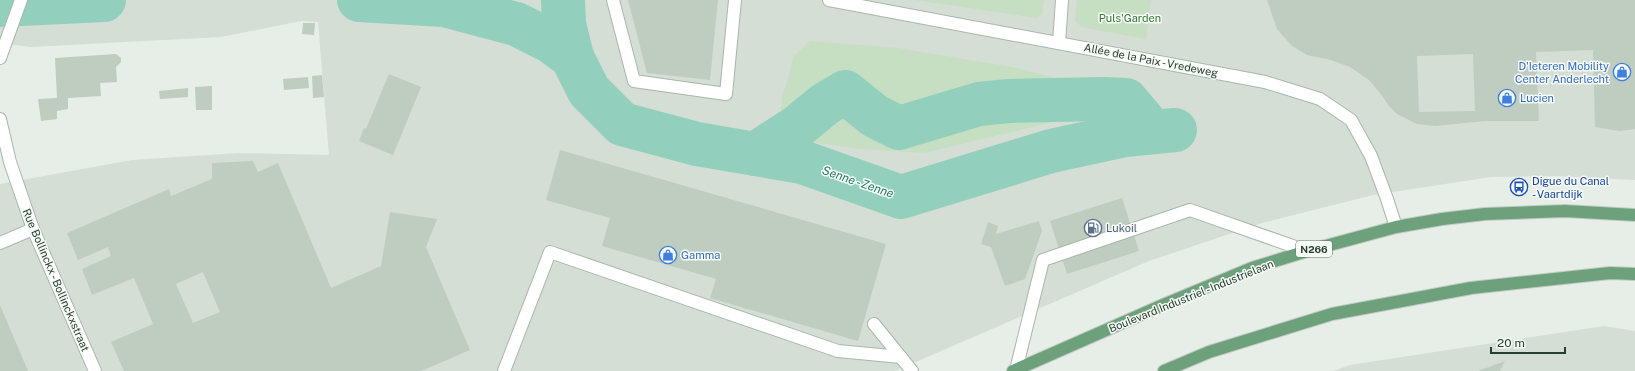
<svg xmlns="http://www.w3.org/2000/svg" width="1635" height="371" viewBox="0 0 1635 371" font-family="'Public Sans',sans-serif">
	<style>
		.built { fill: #d4ded5 }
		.green { fill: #c6dec1 }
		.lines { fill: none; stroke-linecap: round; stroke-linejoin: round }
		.river { stroke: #92d0bd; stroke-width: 44 }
		.building { fill: #bfccc0; fill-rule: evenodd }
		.minor-casing { stroke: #a9b6ab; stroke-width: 14 }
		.major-casing { stroke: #c2cac4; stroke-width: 14 }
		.minor { stroke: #fff; stroke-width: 12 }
		.major { stroke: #6da17c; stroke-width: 12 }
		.labels { text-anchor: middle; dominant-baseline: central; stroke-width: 3; stroke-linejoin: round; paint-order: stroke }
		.shield { fill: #f7fbf7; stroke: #65786a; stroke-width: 1 }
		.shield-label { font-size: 10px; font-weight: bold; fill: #26402d }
		.park-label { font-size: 11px; fill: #367532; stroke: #f7fbf7 }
		.street-label { font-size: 11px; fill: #26402d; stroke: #f7fbf7 }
		.shop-label { font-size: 11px; fill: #366cbe; stroke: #f7fbf7; text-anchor: start }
		.transit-label { font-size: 11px; fill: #164399; stroke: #f7fbf7; text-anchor: start }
		.service-label { font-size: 11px; fill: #4e5e75; stroke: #f7fbf7; text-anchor: start }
		.water-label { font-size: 12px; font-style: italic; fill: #227a60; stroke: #f7fbf7 }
	</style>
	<rect width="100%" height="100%" fill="#e6eee7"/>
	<g class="built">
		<path d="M 3,0 L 1635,0 L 1635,180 L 1556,176 L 1491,177 L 1373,195 L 1262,223 L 1149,261 L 895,371 L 0,371 L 0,184 L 132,160 L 239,153 L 329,155 L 318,22 L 301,21 L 221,37 L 30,47 L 0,43 L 0,7 Z"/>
		<path d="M 1604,326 L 1635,331 L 1635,371 L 1333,371 L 1350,365 Z"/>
	</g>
	<g class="green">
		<path d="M 915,0 L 1044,0 L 1042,14 L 1037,18 Z"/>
		<path d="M 1077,0 L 1151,0 L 1146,39 L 1081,27 L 1075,20 Z"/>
		<path d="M 810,41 L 898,48 L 1012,67 L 1106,91 L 1104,110 L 924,153 L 859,149 L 797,140 L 788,137 L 780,123 L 782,98 L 794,56 Z"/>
	</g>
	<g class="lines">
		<g class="river">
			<path d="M 359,0 L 444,5 L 516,24 L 550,41 L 572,57 L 589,91 L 622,124 L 697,144 L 802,162 L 901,197 L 1051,151 L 1125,135 L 1175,130"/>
			<path d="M 563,0 L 564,24 L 572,57"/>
			<path d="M 0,5 L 104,0"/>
			<path d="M 755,154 L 797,127 L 825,104 L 845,92 L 875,116 L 899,128 L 979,104 L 1009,101 L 1104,99 L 1126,100 L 1153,132"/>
		</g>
	</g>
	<g class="building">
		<path d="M 628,0 L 718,0 L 710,80 L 647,73 Z"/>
		<path d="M 1267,0 L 1635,0 L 1635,129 L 1619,131 L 1595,127 L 1593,50 L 1536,52 L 1539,121 L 1485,121 L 1435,126 L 1417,124 L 1397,114 L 1389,106 L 1380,93 L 1369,80 L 1350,67 L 1331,60 L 1307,55 L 1292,46 L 1277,29 ZM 1473,54 L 1475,111 L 1419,112 L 1417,56 Z"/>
		<path d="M 303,23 L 315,23 L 314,35 L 302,34 Z"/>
		<path d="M 116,54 L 121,58 L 121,62 L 116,67 L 117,82 L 100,83 L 101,96 L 68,98 L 68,109 L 57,111 L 57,119 L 41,121 L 38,99 L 57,98 L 55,58 Z"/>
		<path d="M 389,74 L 421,87 L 393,155 L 359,141 L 364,128 L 366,129 Z"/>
		<path d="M 322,75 L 324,97 L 313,98 L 312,76 Z"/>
		<path d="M 308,77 L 309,88 L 284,90 L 283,79 Z"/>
		<path d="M 212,86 L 212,110 L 196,110 L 195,87 Z"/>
		<path d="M 188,88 L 188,97 L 160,99 L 159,91 Z"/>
		<path d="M 560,150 L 886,244 L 858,341 L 710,298 L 716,279 L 602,246 L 610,218 L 546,200 Z"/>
		<path d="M 253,161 L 258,172 L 278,163 L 331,288 L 381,266 L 390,212 L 437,219 L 426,247 L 470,350 L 421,371 L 124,371 L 111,342 L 153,324 L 134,278 L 92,295 L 82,269 L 111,256 L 108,247 L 78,260 L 67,233 L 169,189 L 171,196 L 212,179 L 212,163 ZM 203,272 L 220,312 L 193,323 L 176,284 Z"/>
		<path d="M 1122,198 L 1139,251 L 1067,274 L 1050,221 Z"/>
		<path d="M 1039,221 L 1042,231 L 1025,279 L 1005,286 L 991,247 L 981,244 L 988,222 L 998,226 L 996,234 Z"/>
		<path d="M 0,305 L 28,371 L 0,371 Z"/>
		<path d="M 1505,361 L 1500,371 L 1478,371 Z"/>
	</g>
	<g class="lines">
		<defs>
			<g id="minor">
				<path d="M 613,0 L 634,81 L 726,94 L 735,0"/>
				<path d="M 829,0 L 1265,82 L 1320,99 L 1351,120 L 1371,156 L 1387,199 L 1396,227"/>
				<path d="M 1059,43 L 1062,0"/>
				<path d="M 0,58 L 21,0"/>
				<path d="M 0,119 L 10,162 L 33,229 L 95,371"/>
				<path d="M 0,243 L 33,229"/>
				<path d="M 874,324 L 912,371"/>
				<path d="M 1016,370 L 1043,260 L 1190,210 L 1307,251"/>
				<path d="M 504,371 L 550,252 L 838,351 L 901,357"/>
			</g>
			<g id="major">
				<path d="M 1013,371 L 1163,305 L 1252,268 L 1307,251 L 1396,227 L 1442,219 L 1485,214 L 1565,211 L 1635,215"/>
				<path d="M 1164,371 L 1209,352 L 1332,314 L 1471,288 L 1610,273 L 1635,274"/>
			</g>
		</defs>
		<use href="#minor" class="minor-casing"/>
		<use href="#major" class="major-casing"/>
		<use href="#minor" class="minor"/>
		<use href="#major" class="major"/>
	</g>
	<defs>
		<symbol id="shop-ring" viewBox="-11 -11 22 22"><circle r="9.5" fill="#f7fbf7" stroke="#3f7fe0" stroke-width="1.5"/><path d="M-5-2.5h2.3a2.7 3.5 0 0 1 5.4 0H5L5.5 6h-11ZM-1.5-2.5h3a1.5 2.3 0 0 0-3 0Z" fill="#3f7fe0"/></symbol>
		<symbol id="bus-ring" viewBox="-11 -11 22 22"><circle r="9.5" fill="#f7fbf7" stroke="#1a4fb4" stroke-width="1.5"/><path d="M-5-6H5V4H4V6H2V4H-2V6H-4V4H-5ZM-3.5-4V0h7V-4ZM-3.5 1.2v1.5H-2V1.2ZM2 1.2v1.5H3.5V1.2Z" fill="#1a4fb4"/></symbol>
		<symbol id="fuel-ring" viewBox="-11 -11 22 22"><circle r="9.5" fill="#f7fbf7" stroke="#5c6f8a" stroke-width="1.5"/><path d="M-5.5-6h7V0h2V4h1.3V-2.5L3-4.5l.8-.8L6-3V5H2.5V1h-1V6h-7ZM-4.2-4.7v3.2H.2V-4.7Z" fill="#5c6f8a"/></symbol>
	</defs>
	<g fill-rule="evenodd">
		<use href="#shop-ring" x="1612" y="62" width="20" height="20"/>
		<use href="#shop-ring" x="1497" y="88" width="20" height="20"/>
		<use href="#bus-ring" x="1509" y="177" width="20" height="20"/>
		<use href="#fuel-ring" x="1083" y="218" width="20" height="20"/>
		<use href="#shop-ring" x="658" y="245" width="20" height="20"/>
	</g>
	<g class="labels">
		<rect class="shield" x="1296" y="241" width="36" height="16" rx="3"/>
		<g class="shield-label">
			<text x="1314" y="249">N266</text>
		</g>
		<g class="park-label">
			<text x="1130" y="18">Puls'Garden</text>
		</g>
		<g class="street-label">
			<text transform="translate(1151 60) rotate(11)">Allée de la Paix - Vredeweg</text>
			<text transform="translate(56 280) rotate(67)">Rue Bollinckx - Bollinckxstraat</text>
			<text transform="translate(1191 296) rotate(-22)">Boulevard Industriel - Industrielaan</text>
		</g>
		<g class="shop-label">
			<text x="1609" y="66" text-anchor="end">D'Ieteren Mobility<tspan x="1609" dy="13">Center Anderlecht</tspan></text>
			<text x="1520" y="98">Lucien</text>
			<text x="681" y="255">Gamma</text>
		</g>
		<g class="transit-label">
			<text x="1532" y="181">Digue du Canal<tspan x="1532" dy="13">- Vaartdijk</tspan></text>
		</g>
		<g class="service-label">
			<text x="1106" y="228">Lukoil</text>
		</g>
		<g class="water-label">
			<text transform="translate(858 182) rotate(19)">Senne - Zenne</text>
		</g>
	</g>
	<path d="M1491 347v6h74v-6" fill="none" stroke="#26402d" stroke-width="2"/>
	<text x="1497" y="347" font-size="12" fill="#26402d" stroke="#f7fbf7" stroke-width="3" paint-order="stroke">20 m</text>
</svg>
